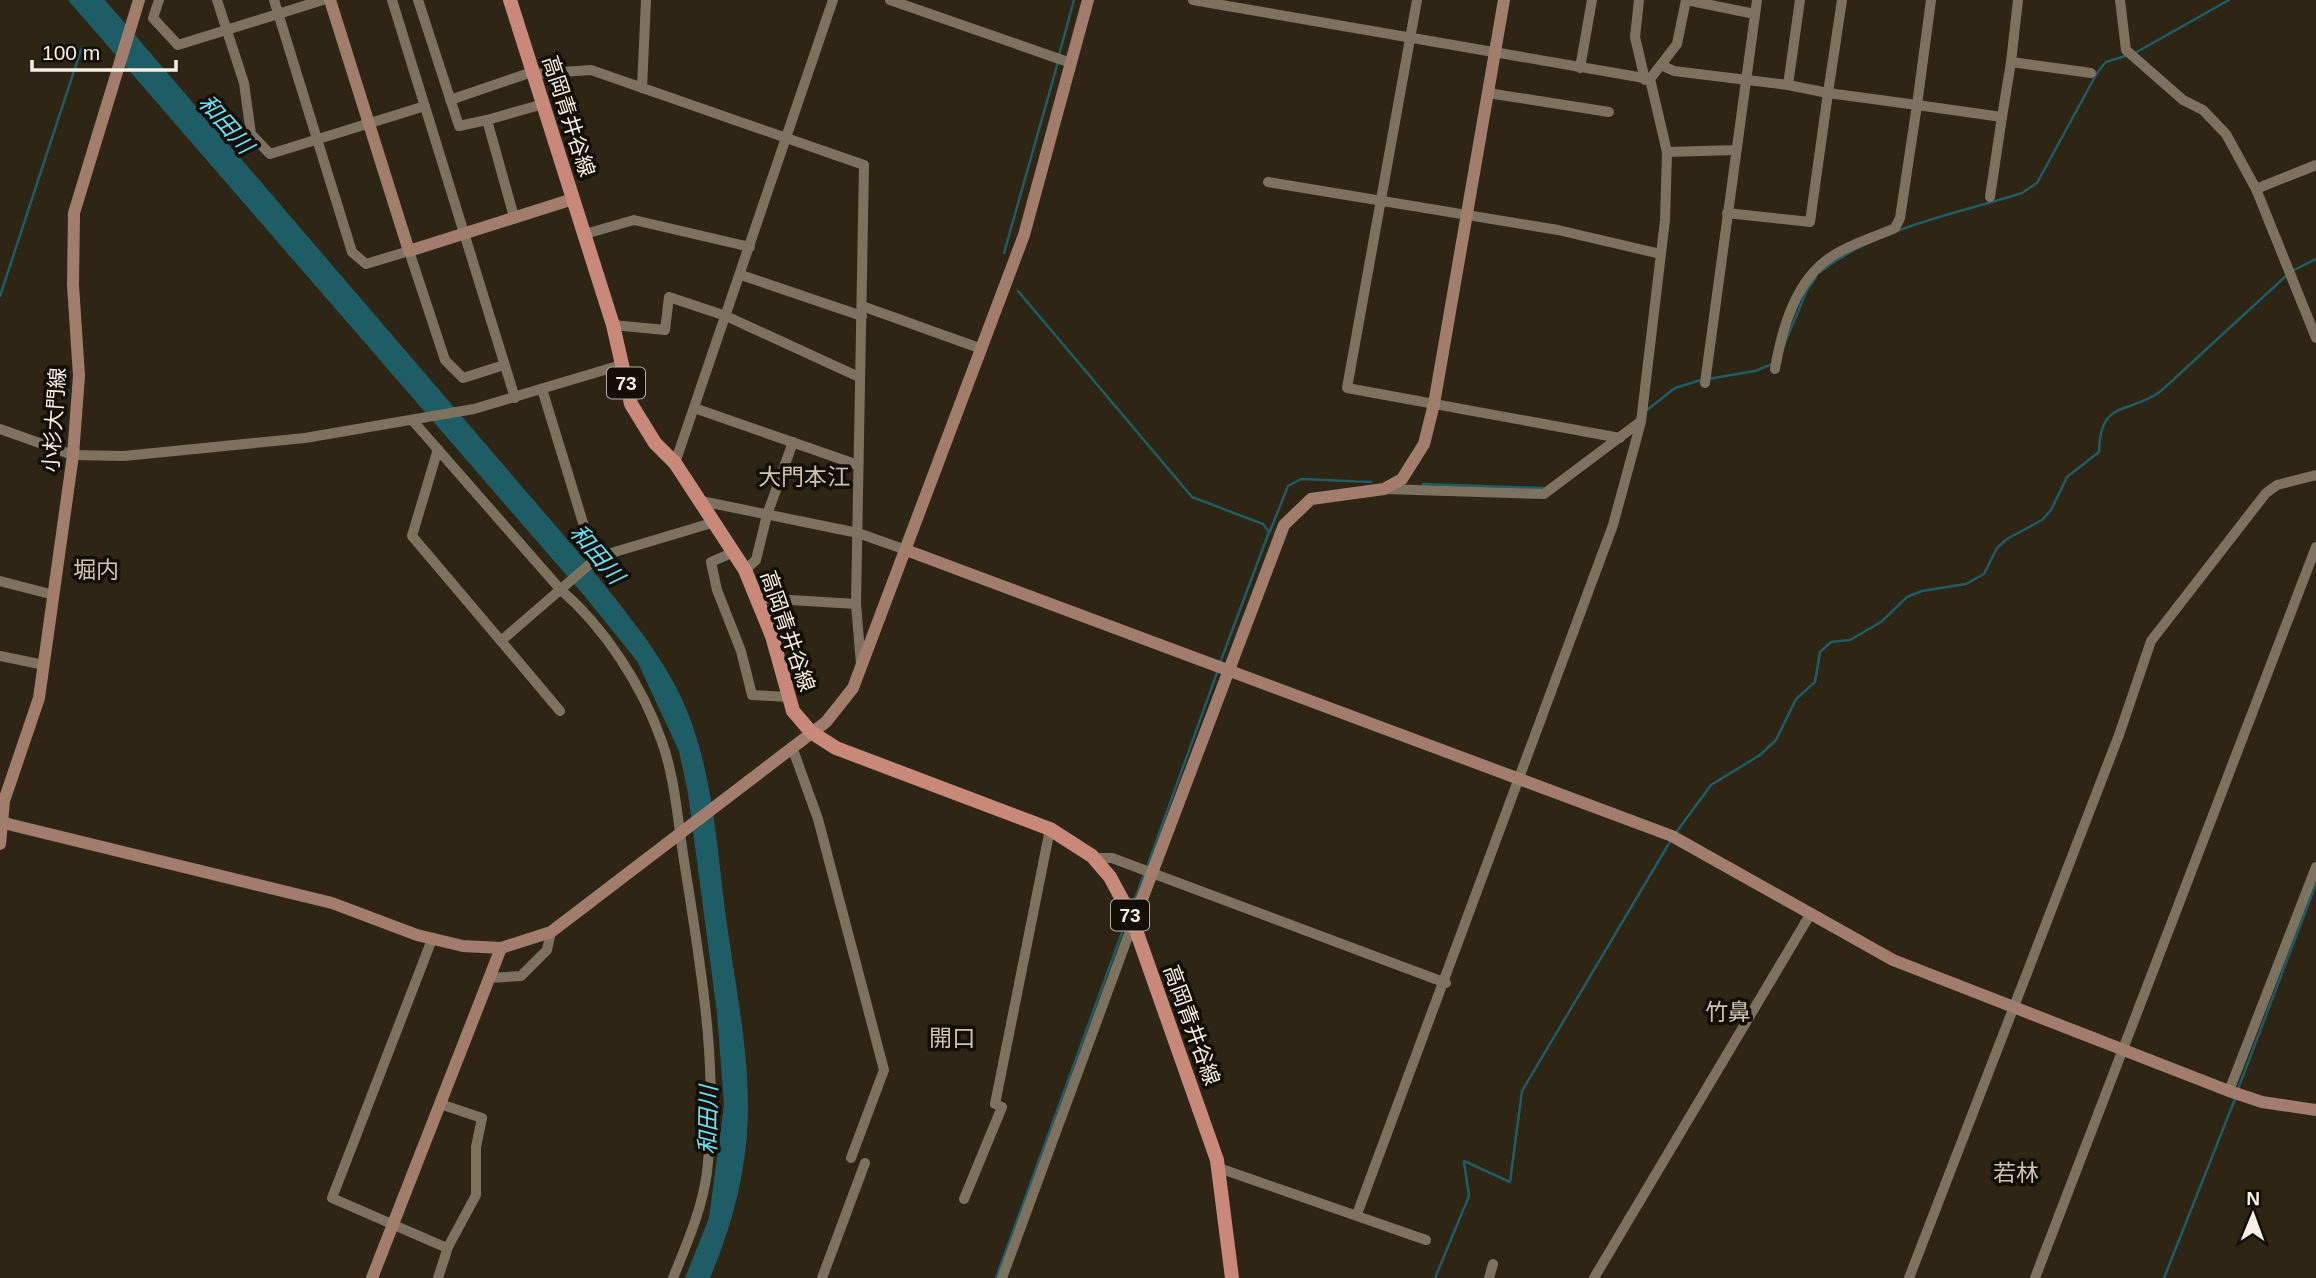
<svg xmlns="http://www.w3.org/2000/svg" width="2316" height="1278" viewBox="0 0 2316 1278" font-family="Helvetica,'Noto Sans JP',sans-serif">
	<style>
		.water { fill: #1e5c66 }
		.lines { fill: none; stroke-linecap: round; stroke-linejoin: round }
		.stream { stroke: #1e5c66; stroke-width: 2.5 }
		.street { stroke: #7d7260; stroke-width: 10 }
		.secondary { stroke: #a27d6d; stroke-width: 12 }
		.primary { stroke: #c8887a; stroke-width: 14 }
		.labels { text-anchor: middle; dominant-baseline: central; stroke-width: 7; stroke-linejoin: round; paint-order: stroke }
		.shield { fill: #130f08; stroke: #b2aca3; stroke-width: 2 }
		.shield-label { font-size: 19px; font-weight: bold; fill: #f6f0e6 }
		.street-label { font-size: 21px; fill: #f6f0e6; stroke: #130f08 }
		.water-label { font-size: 23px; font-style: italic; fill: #6ce1f5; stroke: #130f08 }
		.neighbourhood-label { font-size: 23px; fill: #d0c4b1; stroke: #130f08 }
	</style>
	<rect width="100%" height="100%" fill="#2e2515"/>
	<path class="water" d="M 68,0 L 105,0 L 585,560 C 616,601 653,642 677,689 C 714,762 716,846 727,925 C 738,1004 757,1087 743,1167 C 737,1205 725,1242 710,1278 L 685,1278 L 709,1218 L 724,1105 L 717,1013 L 688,793 L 679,751 L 637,661 L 587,599 Z"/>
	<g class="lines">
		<g class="stream">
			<path d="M 2135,53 L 2229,0"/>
			<path d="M 1059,55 L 1074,0"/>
			<path d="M 1004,253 L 1058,62"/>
			<path d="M 2292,271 L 2316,259"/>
			<path d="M 1820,272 C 1876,228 1956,214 2022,193 L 2037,183 L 2097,73 L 2106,62 L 2128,55"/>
			<path d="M 1018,291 L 1192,497 L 1263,524 L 1269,532 L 1220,663"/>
			<path d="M 0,296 L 82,47"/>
			<path d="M 1782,350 L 1807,290 L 1816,277"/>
			<path d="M 1708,379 L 1755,371 L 1772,364"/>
			<path d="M 1647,410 L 1675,388 L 1701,380"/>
			<path d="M 1423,484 L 1544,488"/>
			<path d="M 1270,531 L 1288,486 L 1301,479 L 1371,482"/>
			<path d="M 1675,834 L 1711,785 L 1760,755 L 1776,740 L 1796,699 L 1815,682 L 1820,652 L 1831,642 L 1850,640 L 1881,622 L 1907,597 L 1922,591 L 1966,584 L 1984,574 L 1997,548 L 2007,539 L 2042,520 L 2051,510 L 2067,477 L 2099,452 C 2100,398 2129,415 2161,391 L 2287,275"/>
			<path d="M 1147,867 L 1218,670"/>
			<path d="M 1132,907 L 1144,874"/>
			<path d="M 2238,1089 L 2316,884"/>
			<path d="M 1464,1161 L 1510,1182 L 1522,1091 L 1671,840"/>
			<path d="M 996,1278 L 1127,919"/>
			<path d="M 1435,1278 L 1469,1196 L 1464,1162"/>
			<path d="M 2164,1278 L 2235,1099"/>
		</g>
		<g class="street">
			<path d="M 159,0 L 153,18 L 178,45 L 323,0"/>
			<path d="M 217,0 L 244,83 L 251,134 L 270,154 L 425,106"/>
			<path d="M 274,0 L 352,252 L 366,264 L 409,251 L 445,360 L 463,378 L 504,365"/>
			<path d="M 392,0 L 515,398"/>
			<path d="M 418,0 L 459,126 L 487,120"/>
			<path d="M 890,0 L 1071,63"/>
			<path d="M 1193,0 L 1650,79"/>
			<path d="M 1417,0 L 1347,388 L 1620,438"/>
			<path d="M 1639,0 L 1635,37 L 1645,80"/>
			<path d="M 1686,0 L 1755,14"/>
			<path d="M 2120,0 L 2126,50 L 2183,100 L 2203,110 L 2226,134 L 2256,189 L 2316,338"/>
			<path d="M 2011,62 L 2018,0"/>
			<path d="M 1661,65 L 1674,71 L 1788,85 L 1800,0"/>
			<path d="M 1580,68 L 1592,0"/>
			<path d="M 533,74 L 591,70 L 864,165 L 856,604 L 861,664"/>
			<path d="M 1788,85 L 1828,93 L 1842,0"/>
			<path d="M 642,88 L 646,0"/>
			<path d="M 1488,93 L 1609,112"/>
			<path d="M 450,100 L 532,72"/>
			<path d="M 1667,152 L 1736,150"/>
			<path d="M 1268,182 L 1558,230 L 1661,254"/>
			<path d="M 2256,189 L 2316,165"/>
			<path d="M 1990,197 L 2002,117"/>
			<path d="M 1727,213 L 1810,222 L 1828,93 L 1917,105 L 1931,0"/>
			<path d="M 514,217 L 487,120 L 543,104"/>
			<path d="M 585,234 L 634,220 L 750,247"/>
			<path d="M 741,275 L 862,316"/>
			<path d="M 862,306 L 982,349"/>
			<path d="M 613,325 L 665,330 L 669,297 L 726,316 L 859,377"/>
			<path d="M 1775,369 C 1782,328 1796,278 1834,255 C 1853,243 1875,237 1895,228 L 1900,218 L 1917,105 L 2002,117 L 2011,62 L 2091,73"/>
			<path d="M 1705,383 L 1757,0"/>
			<path d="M 542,389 L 588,539"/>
			<path d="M 694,408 L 858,465"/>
			<path d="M 413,421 L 560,589 C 605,628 642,685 662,742 C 676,782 678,825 685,867 C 701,968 719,1070 707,1172 C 702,1210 687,1243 673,1278"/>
			<path d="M 0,429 L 73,455 L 124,456 L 305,438 L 474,409 L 621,365"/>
			<path d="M 438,449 L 412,536 L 501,641 L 598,557 L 715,522"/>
			<path d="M 675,463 L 833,0"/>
			<path d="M 1384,489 L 1544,494 L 1640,422"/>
			<path d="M 701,501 L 858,533 L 906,550"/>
			<path d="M 734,552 L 711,562 L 717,590 L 741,651 L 752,695 L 788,697"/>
			<path d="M 745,570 L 756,560 L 767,515 L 793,442"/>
			<path d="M 0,581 L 54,595"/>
			<path d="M 757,598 L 856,604"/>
			<path d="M 501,641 L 560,711"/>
			<path d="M 0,656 L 44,665"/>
			<path d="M 792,747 L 818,819 L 884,1070 L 851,1158"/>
			<path d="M 1094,858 L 1112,858 L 1446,983"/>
			<path d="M 431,942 L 332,1198 L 447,1248"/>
			<path d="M 489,978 L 521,976 L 547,950 L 551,932"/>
			<path d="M 2229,1091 L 2316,867"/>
			<path d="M 1219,1168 L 1426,1240"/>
			<path d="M 964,1199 L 1002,1107 L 995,1104 L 1050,829"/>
			<path d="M 1357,1214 L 1613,525 L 1641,422 L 1665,220 L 1667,152 L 1650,79 L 1677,44 L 1686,0"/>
			<path d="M 438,1278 L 448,1247 L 476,1195 L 476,1147 L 482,1118 L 440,1104"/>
			<path d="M 822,1278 L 865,1163"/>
			<path d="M 1002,1278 L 1133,923"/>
			<path d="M 1489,1278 L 1493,1264"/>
			<path d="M 1594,1278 L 1811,913"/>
			<path d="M 1909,1278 L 2119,735 L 2151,641 L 2266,493 L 2277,485 L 2316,475"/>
			<path d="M 2035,1278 L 2316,547"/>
		</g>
		<g class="secondary">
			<path d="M 330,0 L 409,251 L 573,199"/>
			<path d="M 906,550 L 1672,836 L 1893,960 L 2229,1091 L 2262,1102 L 2316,1110"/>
			<path d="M 0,822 L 332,903 L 417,935 L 463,946 L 501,948 L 551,932 L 826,722 L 853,688 L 1024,235 L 1088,0"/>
			<path d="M 0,844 L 4,801 L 39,698 L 73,455 L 79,376 L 73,285 L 74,213 L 139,0"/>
			<path d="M 1133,923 L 1284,525 L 1311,499 L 1384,489 L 1402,479 L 1424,444 L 1434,404 L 1504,0"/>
			<path d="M 372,1278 L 501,948"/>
		</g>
		<path class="primary" d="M 510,0 L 613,325 L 631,404 L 655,443 L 675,463 L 745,570 L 772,636 L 793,711 L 811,732 L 836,748 L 1050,829 L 1092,856 L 1110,877 L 1131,916 L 1217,1160 L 1232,1278"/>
	</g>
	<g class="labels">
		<g class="shield">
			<rect x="607" y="367.5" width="38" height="31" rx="5"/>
			<rect x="1111" y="899.5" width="38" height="31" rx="5"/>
		</g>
		<g class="shield-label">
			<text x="626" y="383">73</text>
			<text x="1130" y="915">73</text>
		</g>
		<g class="street-label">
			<text transform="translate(569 116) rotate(72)">高岡青井谷線</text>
			<text transform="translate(54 420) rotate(-86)">小杉大門線</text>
			<text transform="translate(788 631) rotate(71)">高岡青井谷線</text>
			<text transform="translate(1192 1025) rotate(70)">高岡青井谷線</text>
		</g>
		<g class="water-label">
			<text transform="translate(226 124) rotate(49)">和田川</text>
			<text transform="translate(597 554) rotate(50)">和田川</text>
			<text transform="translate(708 1120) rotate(-89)">和田川</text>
		</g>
		<g class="neighbourhood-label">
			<text x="804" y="477">大門本江</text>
			<text x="96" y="570">堀内</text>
			<text x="1728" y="1012">竹鼻</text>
			<text x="952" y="1038">開口</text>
			<text x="2016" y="1173">若林</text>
		</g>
	</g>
	<g transform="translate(2253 1215) rotate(1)" stroke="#130f08" stroke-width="5" paint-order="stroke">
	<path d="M0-5L12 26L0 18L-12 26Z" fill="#f6f0e6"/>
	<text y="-10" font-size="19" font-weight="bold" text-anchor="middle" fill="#f6f0e6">N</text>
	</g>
	<path d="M32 60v10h144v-10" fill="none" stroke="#f6f0e6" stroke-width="3.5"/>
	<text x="42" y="60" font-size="21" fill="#f6f0e6" stroke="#130f08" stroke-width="5" paint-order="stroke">100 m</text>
</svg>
